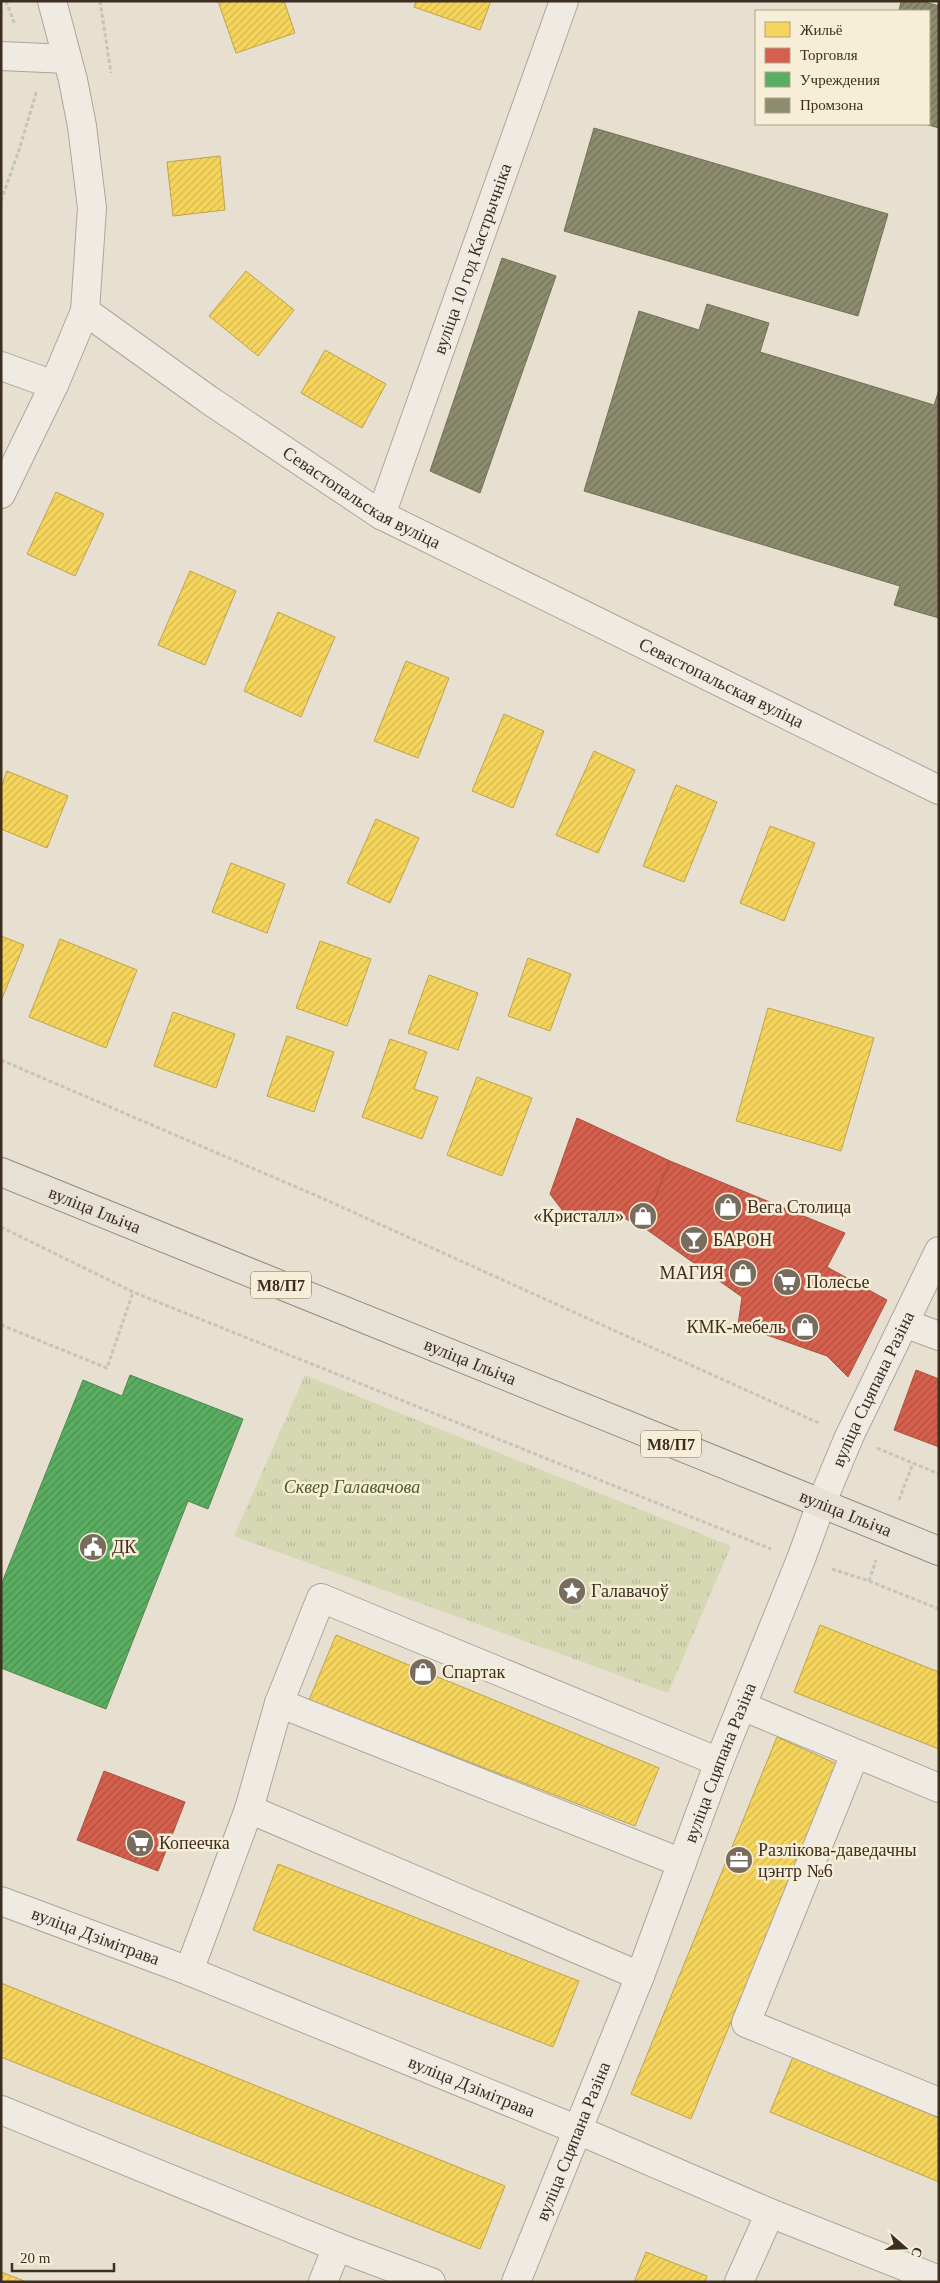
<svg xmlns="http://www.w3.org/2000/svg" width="940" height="2283" viewBox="0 0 940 2283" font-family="'Times New Roman',serif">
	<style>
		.grass { fill: url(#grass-tufts) }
		.homes { fill: url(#homes-hatch); stroke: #bea34a }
		.shops { fill: url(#shops-hatch); stroke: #a85140 }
		.public { fill: url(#public-hatch); stroke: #51884e }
		.industry { fill: url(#industry-hatch); stroke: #747057 }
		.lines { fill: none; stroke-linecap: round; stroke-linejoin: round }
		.minor-casing { stroke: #ada599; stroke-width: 30 }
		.major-casing { stroke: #928b80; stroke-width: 30 }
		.path { stroke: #c8c2b9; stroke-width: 3; stroke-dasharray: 4 2.5; stroke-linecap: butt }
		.minor { stroke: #efebe3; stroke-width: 28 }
		.major { stroke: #e6e1d4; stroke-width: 28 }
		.labels { text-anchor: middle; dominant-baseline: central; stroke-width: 5; stroke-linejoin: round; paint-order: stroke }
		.shield { fill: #f7eed8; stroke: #756857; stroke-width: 1 }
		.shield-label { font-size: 16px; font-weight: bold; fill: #3d2e20 }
		.street-label { font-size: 18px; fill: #3d2e20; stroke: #f7eed8 }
		.poi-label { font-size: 18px; fill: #3d2e20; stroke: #f7eed8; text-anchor: start }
		.park-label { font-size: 18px; font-style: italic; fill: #4d5a26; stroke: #f7eed8 }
	</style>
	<defs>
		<pattern id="grass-tufts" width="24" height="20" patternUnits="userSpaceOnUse" patternTransform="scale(1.25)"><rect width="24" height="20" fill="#d6d7b3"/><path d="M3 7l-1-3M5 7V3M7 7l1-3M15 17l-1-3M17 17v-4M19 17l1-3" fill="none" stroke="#b9b99a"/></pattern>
		<pattern id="homes-hatch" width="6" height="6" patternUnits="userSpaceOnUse" patternTransform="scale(1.25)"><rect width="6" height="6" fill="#f6d55c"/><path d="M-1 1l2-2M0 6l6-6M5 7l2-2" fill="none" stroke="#d4b750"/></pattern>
		<pattern id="shops-hatch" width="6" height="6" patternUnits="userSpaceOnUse" patternTransform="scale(1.25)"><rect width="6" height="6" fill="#d6604d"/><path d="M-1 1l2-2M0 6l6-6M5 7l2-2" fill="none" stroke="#af5040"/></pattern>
		<pattern id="public-hatch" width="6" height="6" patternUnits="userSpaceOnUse" patternTransform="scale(1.25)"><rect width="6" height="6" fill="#5aae61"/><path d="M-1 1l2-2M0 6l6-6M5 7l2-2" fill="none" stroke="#4c8e50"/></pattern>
		<pattern id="industry-hatch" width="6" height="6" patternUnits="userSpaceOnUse" patternTransform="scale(1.25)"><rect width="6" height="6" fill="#8c8c6e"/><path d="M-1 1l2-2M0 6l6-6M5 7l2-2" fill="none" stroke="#74735a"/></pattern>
	</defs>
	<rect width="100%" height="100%" fill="#e7e0d1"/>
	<path class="grass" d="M 305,1375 L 731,1546 L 668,1693 L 234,1536 Z"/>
	<g class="homes">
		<path d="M 218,1 L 284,1 L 295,33 L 236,53 Z"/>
		<path d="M 416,1 L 491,1 L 480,30 L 414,7 Z"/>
		<path d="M 220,156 L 225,210 L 173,216 L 167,162 Z"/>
		<path d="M 246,271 L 294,310 L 258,356 L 209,316 Z"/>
		<path d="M 325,350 L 386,384 L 362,428 L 301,393 Z"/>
		<path d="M 56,492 L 104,514 L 75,576 L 27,554 Z"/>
		<path d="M 190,571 L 236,591 L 205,665 L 158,645 Z"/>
		<path d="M 278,612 L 335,637 L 301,717 L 244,691 Z"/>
		<path d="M 406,661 L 449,678 L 418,758 L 374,741 Z"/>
		<path d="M 504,714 L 544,731 L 513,808 L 472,791 Z"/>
		<path d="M 594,751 L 635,770 L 598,853 L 556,835 Z"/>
		<path d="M 7,771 L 68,796 L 47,848 L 1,829 L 1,787 Z"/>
		<path d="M 676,785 L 717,802 L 684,882 L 643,866 Z"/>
		<path d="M 376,819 L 419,838 L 390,903 L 347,883 Z"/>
		<path d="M 770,826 L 815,843 L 784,921 L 740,903 Z"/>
		<path d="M 231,863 L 285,884 L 267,933 L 212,912 Z"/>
		<path d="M 1,936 L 24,945 L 1,1001 Z"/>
		<path d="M 60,939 L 137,970 L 106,1048 L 29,1017 Z"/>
		<path d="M 320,941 L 371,959 L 347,1026 L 296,1008 Z"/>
		<path d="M 528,958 L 571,974 L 550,1031 L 508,1016 Z"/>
		<path d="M 429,975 L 478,993 L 458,1050 L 408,1033 Z"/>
		<path d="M 768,1008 L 874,1038 L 841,1151 L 736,1121 Z"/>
		<path d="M 173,1012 L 235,1034 L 216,1088 L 154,1066 Z"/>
		<path d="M 287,1036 L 334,1052 L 314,1112 L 267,1096 Z"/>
		<path d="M 390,1039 L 427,1052 L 414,1089 L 438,1097 L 422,1139 L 362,1117 Z"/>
		<path d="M 477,1077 L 532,1098 L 502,1176 L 447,1155 Z"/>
		<path d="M 820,1625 L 939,1672 L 939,1749 L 794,1692 Z"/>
		<path d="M 336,1635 L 659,1768 L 635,1826 L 309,1700 Z"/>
		<path d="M 777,1737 L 837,1764 L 691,2119 L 631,2094 Z"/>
		<path d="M 278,1864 L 579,1981 L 553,2047 L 253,1930 Z"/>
		<path d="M 1,1983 L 505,2186 L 480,2249 L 1,2057 Z"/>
		<path d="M 793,2057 L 939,2118 L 939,2182 L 770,2112 Z"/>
		<path d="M 646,2252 L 707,2276 L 705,2282 L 634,2282 Z"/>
		<path d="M 1,2272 L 27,2282 L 1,2282 Z"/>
	</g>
	<g class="shops">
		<path d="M 577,1118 L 670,1161 L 643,1227 L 609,1211 L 566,1215 L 550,1194 Z"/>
		<path d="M 670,1161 L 845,1233 L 827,1267 L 887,1300 L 848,1377 L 827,1356 L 738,1325 L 742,1297 L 643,1227 Z"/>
		<path d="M 916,1370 L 939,1379 L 939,1447 L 894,1430 Z"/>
		<path d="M 104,1771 L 185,1802 L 158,1871 L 77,1840 Z"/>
	</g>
	<path class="public" d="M 130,1375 L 243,1419 L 208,1509 L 188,1501 L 106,1709 L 1,1668 L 1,1585 L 83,1380 L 122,1396 Z"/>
	<g class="industry">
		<path d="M 901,1 L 922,1 L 939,6 L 939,128 L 925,124 L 929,124 L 929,11 L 899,11 Z"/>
		<path d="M 594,128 L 888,214 L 858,316 L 564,231 Z"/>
		<path d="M 502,258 L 556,276 L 480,493 L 430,471 Z"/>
		<path d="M 707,304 L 769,323 L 760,352 L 934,405 L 939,390 L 939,618 L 894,605 L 900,586 L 584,491 L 639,311 L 699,330 Z"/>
	</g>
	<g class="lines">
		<defs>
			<g id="minor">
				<path d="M 1,56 L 67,59"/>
				<path id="s1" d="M 85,311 L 209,400 L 381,515 L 939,790"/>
				<path d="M 1,366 L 54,385"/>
				<path d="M 1,494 L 54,385 L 85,311 L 92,208 L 82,126 L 73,80 L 52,1"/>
				<path id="s2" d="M 381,515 L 564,1"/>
				<path d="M 904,1323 L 939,1336"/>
				<path d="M 742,1706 L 939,1788"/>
				<path d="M 855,1754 L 746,2023 L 939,2102"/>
				<path d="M 249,1809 L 279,1703"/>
				<path d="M 682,1863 L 279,1703 L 321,1598 L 719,1762"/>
				<path id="s3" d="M 1,1901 L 189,1971 L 578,2130 L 770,2213 L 939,2280"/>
				<path d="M 189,1971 L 249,1809 L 640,1976"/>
				<path d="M 1,2110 L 337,2247 L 431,2282"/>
				<path d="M 323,2282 L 337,2247"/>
				<path id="s4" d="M 516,2282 L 640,1976 L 719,1762 L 801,1559 L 821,1504 L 849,1437 L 939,1251"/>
				<path d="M 739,2282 L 770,2213"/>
			</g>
			<g id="major">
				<path id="s5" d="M 1,1172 L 939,1551"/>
			</g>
		</defs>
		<use href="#minor" class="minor-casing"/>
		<use href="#major" class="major-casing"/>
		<g class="path">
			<path d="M 6,1 L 15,25"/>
			<path d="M 100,1 L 111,73"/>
			<path d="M 1,201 L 19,150 L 37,90"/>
			<path d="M 1,1060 L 324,1199 L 821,1424"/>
			<path d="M 1,1227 L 133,1292 L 771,1549"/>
			<path d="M 1,1325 L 107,1368 L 133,1292"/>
			<path d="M 877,1448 L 939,1474"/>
			<path d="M 899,1500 L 913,1463"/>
			<path d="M 832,1569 L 869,1581 L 939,1609"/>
			<path d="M 869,1581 L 876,1560"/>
		</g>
		<use href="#minor" class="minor"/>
		<use href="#major" class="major"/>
	</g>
	<defs>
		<symbol id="shop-disc" viewBox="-11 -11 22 22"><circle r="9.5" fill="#786c5e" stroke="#f7eed8"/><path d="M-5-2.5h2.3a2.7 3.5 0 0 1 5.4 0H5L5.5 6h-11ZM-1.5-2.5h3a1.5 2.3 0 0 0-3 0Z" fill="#fff"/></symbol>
		<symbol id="bar-disc" viewBox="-11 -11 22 22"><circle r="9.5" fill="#786c5e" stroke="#f7eed8"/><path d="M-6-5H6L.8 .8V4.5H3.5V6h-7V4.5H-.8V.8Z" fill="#fff"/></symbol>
		<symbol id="supermarket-disc" viewBox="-11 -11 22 22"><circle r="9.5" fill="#786c5e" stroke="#f7eed8"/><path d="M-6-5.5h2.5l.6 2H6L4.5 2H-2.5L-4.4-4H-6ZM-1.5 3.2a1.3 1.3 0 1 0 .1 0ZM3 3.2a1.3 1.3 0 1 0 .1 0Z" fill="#fff"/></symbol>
		<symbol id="civic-disc" viewBox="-11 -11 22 22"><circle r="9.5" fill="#786c5e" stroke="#f7eed8"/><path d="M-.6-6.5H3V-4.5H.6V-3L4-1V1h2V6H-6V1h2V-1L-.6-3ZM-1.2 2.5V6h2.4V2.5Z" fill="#fff"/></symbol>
		<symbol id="sight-disc" viewBox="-11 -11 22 22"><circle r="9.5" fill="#786c5e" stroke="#f7eed8"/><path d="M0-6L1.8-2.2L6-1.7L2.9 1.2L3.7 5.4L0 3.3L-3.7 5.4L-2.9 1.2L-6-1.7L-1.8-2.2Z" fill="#fff"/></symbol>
		<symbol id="office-disc" viewBox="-11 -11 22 22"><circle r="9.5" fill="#786c5e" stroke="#f7eed8"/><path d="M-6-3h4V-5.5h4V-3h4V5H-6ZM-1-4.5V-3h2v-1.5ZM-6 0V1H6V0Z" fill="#fff"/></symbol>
	</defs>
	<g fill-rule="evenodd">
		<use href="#shop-disc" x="712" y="1191" width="32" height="32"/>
		<use href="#shop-disc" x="627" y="1200" width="32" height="32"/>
		<use href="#bar-disc" x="678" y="1224" width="32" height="32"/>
		<use href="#shop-disc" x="727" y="1257" width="32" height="32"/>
		<use href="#supermarket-disc" x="771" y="1266" width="32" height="32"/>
		<use href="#shop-disc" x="789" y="1311" width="32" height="32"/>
		<use href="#civic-disc" x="77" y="1531" width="32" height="32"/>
		<use href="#sight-disc" x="556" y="1575" width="32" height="32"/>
		<use href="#shop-disc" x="407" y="1656" width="32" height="32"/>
		<use href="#supermarket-disc" x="124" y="1827" width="32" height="32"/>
		<use href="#office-disc" x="723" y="1844" width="32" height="32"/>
	</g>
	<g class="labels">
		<g class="shield">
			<rect x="251" y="1271.5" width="60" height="27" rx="4"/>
			<rect x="641" y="1430.5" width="60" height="27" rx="4"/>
		</g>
		<g class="shield-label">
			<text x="281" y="1285">М8/П7</text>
			<text x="671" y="1444">М8/П7</text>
		</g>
		<g class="street-label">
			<text stroke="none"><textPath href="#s2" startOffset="272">вуліца 10 год Кастрычніка</textPath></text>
			<text stroke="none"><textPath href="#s1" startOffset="334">Севастопальская вуліца</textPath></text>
			<text stroke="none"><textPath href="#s1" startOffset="739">Севастопальская вуліца</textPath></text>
			<text stroke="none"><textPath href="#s5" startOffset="101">вуліца Ільіча</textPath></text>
			<text stroke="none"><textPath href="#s5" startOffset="506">вуліца Ільіча</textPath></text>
			<text stroke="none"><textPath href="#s4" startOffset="962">вуліца Сцяпана Разіна</textPath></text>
			<text stroke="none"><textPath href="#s5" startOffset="911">вуліца Ільіча</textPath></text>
			<text stroke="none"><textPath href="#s4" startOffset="558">вуліца Сцяпана Разіна</textPath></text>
			<text stroke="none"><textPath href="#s3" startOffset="101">вуліца Дзімітрава</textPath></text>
			<text stroke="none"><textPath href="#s3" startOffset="506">вуліца Дзімітрава</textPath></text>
			<text stroke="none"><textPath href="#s4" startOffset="152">вуліца Сцяпана Разіна</textPath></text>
		</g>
		<g class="poi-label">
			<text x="747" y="1207">Вега Столица</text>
			<text x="624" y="1216" text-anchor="end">«Кристалл»</text>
			<text x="713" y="1240">БАРОН</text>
			<text x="724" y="1273" text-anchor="end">МАГИЯ</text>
			<text x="806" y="1282">Полесье</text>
			<text x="786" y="1327" text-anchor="end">КМК-мебель</text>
			<text x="112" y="1547">ДК</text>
			<text x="591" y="1591">Галавачоў</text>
			<text x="442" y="1672">Спартак</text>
			<text x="159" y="1843">Копеечка</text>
			<text x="758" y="1850">Разлікова-даведачны<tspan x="758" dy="21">цэнтр №6</tspan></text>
		</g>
		<g class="park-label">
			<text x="352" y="1487">Сквер Галавачова</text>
		</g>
	</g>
	<rect width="940" height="2283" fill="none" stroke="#3d2e20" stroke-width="5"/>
	<rect x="755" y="10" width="175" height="115" fill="#f7eed8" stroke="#ada18e"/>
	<rect x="765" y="22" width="25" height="15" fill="#f6d55c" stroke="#ada18e"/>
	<text x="800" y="35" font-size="15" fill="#3d2e20">Жильё</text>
	<rect x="765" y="48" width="25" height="15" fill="#d6604d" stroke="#ada18e"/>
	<text x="800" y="60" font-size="15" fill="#3d2e20">Торговля</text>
	<rect x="765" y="72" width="25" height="15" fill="#5aae61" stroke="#ada18e"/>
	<text x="800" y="85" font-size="15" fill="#3d2e20">Учреждения</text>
	<rect x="765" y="98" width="25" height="15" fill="#8c8c6e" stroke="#ada18e"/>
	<text x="800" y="110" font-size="15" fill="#3d2e20">Промзона</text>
	<g transform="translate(905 2248) rotate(110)" stroke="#f7eed8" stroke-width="4" paint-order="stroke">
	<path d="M0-4L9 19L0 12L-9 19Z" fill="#3d2e20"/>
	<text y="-8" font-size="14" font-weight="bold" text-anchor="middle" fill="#3d2e20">С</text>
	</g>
	<path d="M12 2263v8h102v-8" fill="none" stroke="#3d2e20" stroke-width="2.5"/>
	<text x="20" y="2263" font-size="15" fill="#3d2e20" stroke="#f7eed8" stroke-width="4" paint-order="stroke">20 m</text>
</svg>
